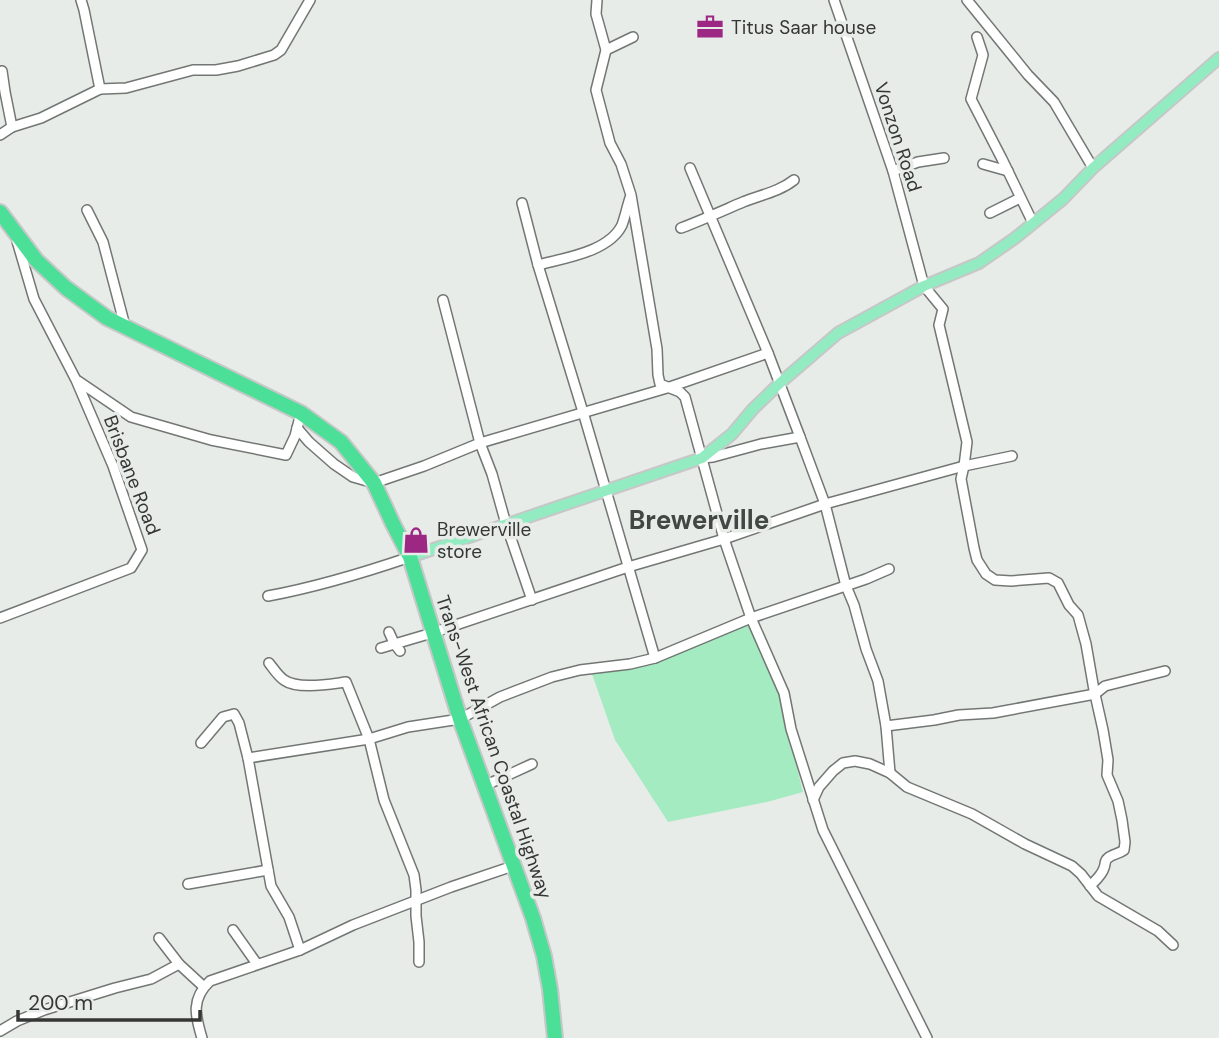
<svg xmlns="http://www.w3.org/2000/svg" width="1219" height="1038" viewBox="0 0 1219 1038" font-family="'DM Sans',sans-serif">
	<style>
		.green { fill: #a5ebc2 }
		.lines { fill: none; stroke-linecap: round; stroke-linejoin: round }
		.minor-casing { stroke: #737774; stroke-width: 12 }
		.major-casing { stroke: #c6c7c7; stroke-width: 14 }
		.highway-casing { stroke: #c6c7c7; stroke-width: 18 }
		.minor { stroke: #fff; stroke-width: 9 }
		.major { stroke: #93ecc1; stroke-width: 10 }
		.highway { stroke: #4bdf98; stroke-width: 14 }
		.labels { text-anchor: middle; dominant-baseline: central; stroke-width: 7; stroke-linejoin: round; paint-order: stroke }
		.poi-label { font-size: 19px; fill: #353736; stroke: #e8ece9; text-anchor: start }
		.street-label { font-size: 19px; fill: #353736; stroke: #e8ece9 }
		.district-label { font-size: 26px; font-weight: bold; fill: #434744; stroke: #e8ece9 }
	</style>
	<rect width="100%" height="100%" fill="#e8ece9"/>
	<path class="green" d="M 750,624 L 778,690 L 803,792 L 767,802 L 668,822 L 615,740 L 592,674 L 645,665 Z"/>
	<g class="lines">
		<defs>
			<g id="minor">
				<path d="M 81,0 L 84,10 L 100,89"/>
				<path d="M 597,0 L 596,14 L 606,50 L 596,90 L 610,143 L 621,164 L 631,195 L 657,349 L 658,375 L 660,384 L 680,392 L 685,397 L 724,539 L 751,618 L 784,693 L 791,729 L 823,830 L 927,1038"/>
				<path d="M 834,0 L 893,171 L 924,286 L 943,309 L 939,325 L 967,442 L 964,466 L 1012,456"/>
				<path d="M 967,0 L 1028,75 L 1054,102 L 1093,168"/>
				<path d="M 977,37 L 983,55 L 971,99 L 1002,159 L 1033,223"/>
				<path d="M 606,50 L 633,37"/>
				<path d="M 12,127 L 41,118 L 100,89 L 126,88 L 193,70 L 216,70 L 238,66 L 274,55 L 281,50 L 310,0"/>
				<path d="M 0,135 L 12,127 L 5,92 L 2,71"/>
				<path d="M 983,164 L 1008,171"/>
				<path d="M 690,168 L 768,353"/>
				<path d="M 893,171 L 918,162 L 944,158"/>
				<path d="M 522,203 L 538,265 L 583,412 L 655,658"/>
				<path d="M 87,210 L 103,242 L 125,326"/>
				<path d="M 990,213 L 1020,198"/>
				<path d="M 681,228 C 702,220 722,211 743,202 C 760,195 779,192 794,180"/>
				<path d="M 538,265 C 564,258 609,252 622,225 C 625,217 627,207 630,198"/>
				<path d="M 443,300 L 480,443 L 492,474 L 506,524 L 532,600"/>
				<path d="M 78,381 L 131,417 L 211,440 L 286,455 L 295,436 L 301,413"/>
				<path d="M 297,428 L 309,442 L 334,464 L 353,477 L 374,483 L 424,466 L 480,443 L 667,388 L 768,353 L 800,437"/>
				<path d="M 702,458 L 713,457 L 761,444 L 800,437 L 825,504 L 846,586 L 854,605 L 866,649 L 878,681 L 886,726 L 890,773"/>
				<path d="M 964,466 L 961,479 L 974,548 L 977,560 L 986,574 L 995,580 L 1011,581 L 1049,578 L 1058,583 L 1069,605 L 1078,615 L 1086,644 L 1094,690 L 1103,730 L 1108,760 L 1107,775 L 1118,801 L 1122,820 L 1125,842 L 1124,850 C 1119,854 1112,854 1108,858 C 1104,861 1106,863 1104,868 C 1102,875 1095,881 1090,886"/>
				<path d="M 268,596 C 317,587 363,573 410,557"/>
				<path d="M 0,618 L 131,568 L 142,550 L 113,466 L 76,380 L 34,299 L 17,241"/>
				<path d="M 389,632 L 394,643 L 400,651"/>
				<path d="M 381,648 L 432,633 L 628,567 L 724,539 L 825,504 L 964,466"/>
				<path d="M 269,663 C 273,668 278,676 284,680 C 298,690 330,684 346,682 L 369,739 L 384,800 L 414,875 L 416,890 L 416,916 L 419,942 L 419,962"/>
				<path d="M 886,726 L 934,720 L 959,715 L 993,713 L 1095,694 L 1105,686 L 1165,671"/>
				<path d="M 201,743 L 223,717 L 234,714 L 239,723 L 248,758 L 271,886 L 289,917 L 300,950"/>
				<path d="M 248,758 L 369,739 L 408,727 L 460,719 L 500,697 L 552,677 L 580,670 L 630,664 L 655,658 L 751,618 L 866,579 L 889,569"/>
				<path d="M 484,786 L 532,764"/>
				<path d="M 813,800 L 819,787 L 833,771 L 843,763 L 855,761 L 870,764 L 890,773 L 907,787 L 972,814 L 1025,844 L 1072,866 L 1081,874 L 1098,896 L 1158,931 L 1173,945"/>
				<path d="M 188,884 L 268,870"/>
				<path d="M 233,930 L 257,964"/>
				<path d="M 159,938 L 179,964 L 204,987"/>
				<path d="M 0,1031 L 17,1021 L 44,1010 L 115,988 L 151,979 L 179,964"/>
				<path d="M 202,1038 C 195,1015 191,999 210,981 L 300,950 L 353,925 L 451,887 L 513,866"/>
			</g>
			<path id="major" d="M 410,557 L 702,458 L 732,434 L 753,409 L 780,383 L 838,333 L 924,286 L 979,263 L 1015,238 L 1063,199 L 1093,168 L 1219,58"/>
			<path id="highway" d="M 0,212 L 36,260 L 66,288 L 107,318 L 301,413 L 341,442 L 374,483 L 393,524 L 410,557 L 460,719 L 533,918 L 544,956 L 550,989 L 555,1038"/>
		</defs>
		<use href="#minor" class="minor-casing"/>
		<use href="#major" class="major-casing"/>
		<use href="#highway" class="highway-casing"/>
		<use href="#minor" class="minor"/>
		<use href="#major" class="major"/>
		<use href="#highway" class="highway"/>
	</g>
	<defs>
		<symbol id="office-bare" viewBox="-9 -9 18 18"><path d="M-6-3h4V-5.5h4V-3h4V5H-6ZM-1-4.5V-3h2v-1.5ZM-6 0V1H6V0Z" fill="#9c2883" stroke="#e8ece9" stroke-width="2.5" paint-order="stroke"/></symbol>
		<symbol id="shop-bare" viewBox="-9 -9 18 18"><path d="M-5-2.5h2.3a2.7 3.5 0 0 1 5.4 0H5L5.5 6h-11ZM-1.5-2.5h3a1.5 2.3 0 0 0-3 0Z" fill="#9c2883" stroke="#e8ece9" stroke-width="2.5" paint-order="stroke"/></symbol>
	</defs>
	<g fill-rule="evenodd">
		<use href="#office-bare" x="691" y="8" width="38" height="38"/>
		<use href="#shop-bare" x="397" y="521" width="38" height="38"/>
	</g>
	<g class="labels">
		<g class="poi-label">
			<text x="731" y="27">Titus Saar house</text>
			<text x="437" y="529">Brewerville<tspan x="437" dy="22">store</tspan></text>
		</g>
		<g class="street-label">
			<text transform="translate(898 137) rotate(72)">Vonzon Road</text>
			<text transform="translate(132 475) rotate(69)">Brisbane Road</text>
			<text transform="translate(494 747) rotate(71)">Trans-West African Coastal Highway</text>
		</g>
		<g class="district-label">
			<text x="699" y="520">Brewerville</text>
		</g>
	</g>
	<path d="M18 1010v10h182v-10" fill="none" stroke="#353736" stroke-width="3.5"/>
	<text x="28" y="1010" font-size="21" fill="#353736" stroke="#e8ece9" stroke-width="5" paint-order="stroke">200 m</text>
</svg>
